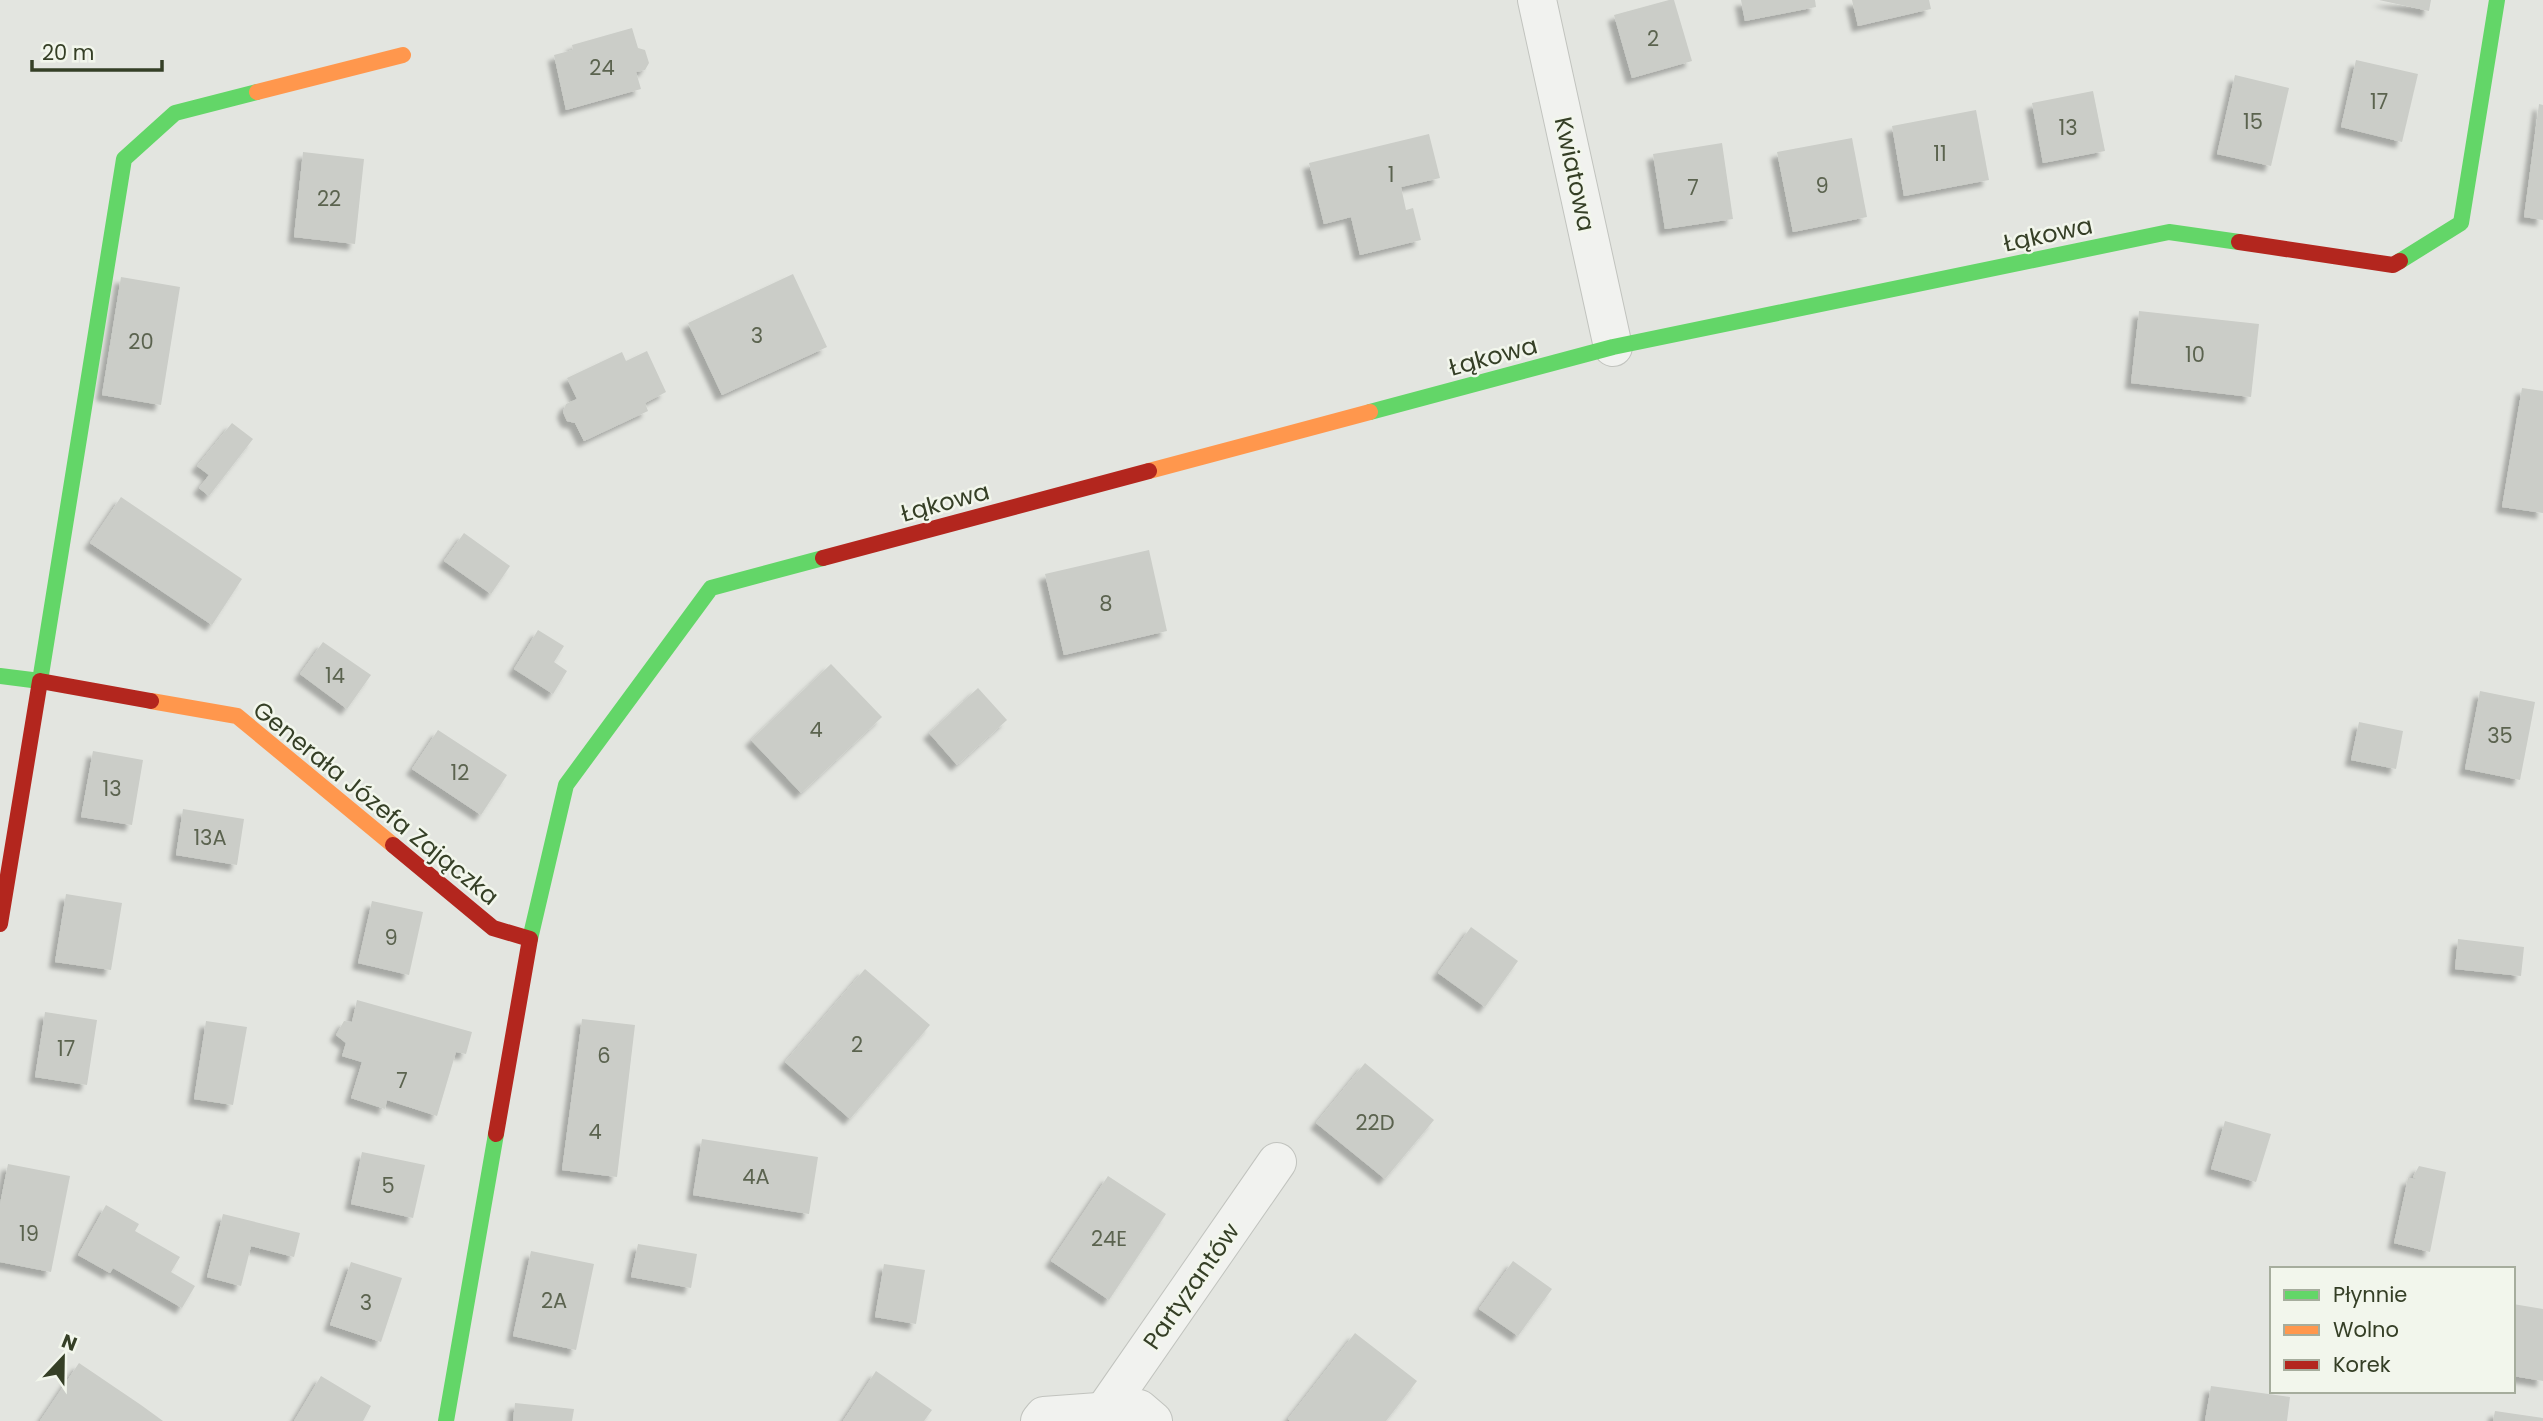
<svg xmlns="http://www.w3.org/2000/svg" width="2543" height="1421" viewBox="0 0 2543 1421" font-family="Poppins,sans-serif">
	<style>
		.building { fill: #cbcdc8; filter: url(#shadow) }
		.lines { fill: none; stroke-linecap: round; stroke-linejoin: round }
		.street-casing { stroke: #c1c3be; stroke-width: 40 }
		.street { stroke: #f1f2ef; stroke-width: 38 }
		.fast { stroke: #63d668; stroke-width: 16 }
		.slow { stroke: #ff974d; stroke-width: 16 }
		.jam { stroke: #b3261e; stroke-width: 16 }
		.labels { text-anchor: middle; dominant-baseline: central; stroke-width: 5; stroke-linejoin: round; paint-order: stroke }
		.number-label { font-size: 21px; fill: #5b634f }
		.street-label { font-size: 24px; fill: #353f26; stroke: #f2f6ec }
	</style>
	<defs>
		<filter id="shadow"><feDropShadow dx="-6" dy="6" stdDeviation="2" flood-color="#0004"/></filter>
	</defs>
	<rect width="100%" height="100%" fill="#e3e5e0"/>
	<g class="building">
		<path d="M 1669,0 L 1674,0 L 1692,61 L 1632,78 L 1614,15 Z"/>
		<path d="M 1741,0 L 1815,0 L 1816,7 L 1745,21 Z"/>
		<path d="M 1852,0 L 1929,0 L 1931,9 L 1858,26 Z"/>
		<path d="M 2379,0 L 2431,0 L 2429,11 Z"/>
		<path d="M 632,28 L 638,48 L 645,50 L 649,63 L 645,70 L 636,72 L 641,89 L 566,110 L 554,55 L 573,50 L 572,45 Z"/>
		<path d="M 2356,60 L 2418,74 L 2402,142 L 2341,127 Z"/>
		<path d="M 2235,75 L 2289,88 L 2271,166 L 2217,154 Z"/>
		<path d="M 2093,91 L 2105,151 L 2043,163 L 2032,103 Z"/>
		<path d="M 2539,104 L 2543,105 L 2543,220 L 2524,217 Z"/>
		<path d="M 1976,110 L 1989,180 L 1904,196 L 1892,126 Z"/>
		<path d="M 1429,134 L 1440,178 L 1401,187 L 1406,210 L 1413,208 L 1421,240 L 1360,255 L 1351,217 L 1324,224 L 1309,163 Z"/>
		<path d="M 1852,138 L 1867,217 L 1793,232 L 1777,152 Z"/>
		<path d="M 1722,143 L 1733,219 L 1665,229 L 1653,154 Z"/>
		<path d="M 303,152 L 364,159 L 355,244 L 294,237 Z"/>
		<path d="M 793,274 L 827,347 L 722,395 L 688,323 Z"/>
		<path d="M 121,277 L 180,287 L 161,405 L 102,395 Z"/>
		<path d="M 2139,311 L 2259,324 L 2251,397 L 2131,383 Z"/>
		<path d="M 647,351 L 666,392 L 645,403 L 648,411 L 584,441 L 575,423 L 567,421 L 563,412 L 566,404 L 577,399 L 567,378 L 622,352 L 626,361 Z"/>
		<path d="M 2522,388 L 2543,391 L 2543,513 L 2502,507 Z"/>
		<path d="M 232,423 L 253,439 L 209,496 L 199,488 L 209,475 L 197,466 Z"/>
		<path d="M 121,497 L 242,579 L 212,625 L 90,543 Z"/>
		<path d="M 464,533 L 510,566 L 491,594 L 444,561 Z"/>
		<path d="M 1149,550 L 1167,631 L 1064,655 L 1045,574 Z"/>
		<path d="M 538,630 L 564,646 L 554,662 L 567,671 L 553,694 L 514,669 Z"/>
		<path d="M 323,642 L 371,675 L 347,709 L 300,674 Z"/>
		<path d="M 831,664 L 882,717 L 801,793 L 751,740 Z"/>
		<path d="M 978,688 L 1007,720 L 957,765 L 929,733 Z"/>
		<path d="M 2480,691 L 2535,702 L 2520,780 L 2465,769 Z"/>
		<path d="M 2359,722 L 2403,731 L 2396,769 L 2351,760 Z"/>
		<path d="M 438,730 L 507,775 L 481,815 L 412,769 Z"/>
		<path d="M 93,751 L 143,760 L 132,825 L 81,817 Z"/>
		<path d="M 183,809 L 244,819 L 237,865 L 176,855 Z"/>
		<path d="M 66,894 L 122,903 L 111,970 L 55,962 Z"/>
		<path d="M 372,901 L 423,912 L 409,975 L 358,963 Z"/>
		<path d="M 1471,927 L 1518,961 L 1485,1007 L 1438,973 Z"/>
		<path d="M 2458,939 L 2524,947 L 2521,976 L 2455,969 Z"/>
		<path d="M 865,969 L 930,1025 L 850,1119 L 785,1062 Z"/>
		<path d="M 357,1000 L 472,1032 L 466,1054 L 456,1052 L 437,1116 L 387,1100 L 385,1109 L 351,1098 L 362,1062 L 342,1056 L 346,1043 L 336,1035 L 344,1021 L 352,1022 Z"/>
		<path d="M 45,1012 L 97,1020 L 87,1085 L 35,1077 Z"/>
		<path d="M 582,1019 L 635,1025 L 617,1177 L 562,1170 Z"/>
		<path d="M 206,1021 L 247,1027 L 233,1105 L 194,1099 Z"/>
		<path d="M 1365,1063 L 1434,1120 L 1385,1179 L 1316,1123 Z"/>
		<path d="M 2225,1121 L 2271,1134 L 2256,1182 L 2211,1169 Z"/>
		<path d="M 702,1139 L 818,1157 L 809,1214 L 693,1195 Z"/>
		<path d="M 362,1152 L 425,1165 L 413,1218 L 351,1204 Z"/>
		<path d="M 8,1164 L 70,1176 L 51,1272 L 0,1262 L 0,1204 Z"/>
		<path d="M 2419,1166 L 2446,1172 L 2430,1252 L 2394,1243 L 2408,1178 L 2416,1179 L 2413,1177 Z"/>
		<path d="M 1108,1176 L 1166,1214 L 1109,1300 L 1051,1261 Z"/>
		<path d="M 106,1205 L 139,1224 L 135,1231 L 180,1257 L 171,1272 L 195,1286 L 182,1308 L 113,1268 L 110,1273 L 78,1255 Z"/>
		<path d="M 223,1214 L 300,1233 L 294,1257 L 251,1246 L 241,1286 L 207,1277 Z"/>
		<path d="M 638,1244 L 697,1254 L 691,1288 L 631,1277 Z"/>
		<path d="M 531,1251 L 594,1264 L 576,1350 L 513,1336 Z"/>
		<path d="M 1513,1261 L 1552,1289 L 1518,1336 L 1479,1309 Z"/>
		<path d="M 351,1262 L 402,1278 L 381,1342 L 330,1325 Z"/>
		<path d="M 884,1264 L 925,1270 L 916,1324 L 875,1317 Z"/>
		<path d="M 2513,1304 L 2543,1309 L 2543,1381 L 2513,1376 Z"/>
		<path d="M 1355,1333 L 1417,1381 L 1386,1421 L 1290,1421 L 1288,1419 Z"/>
		<path d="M 79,1363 L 141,1405 L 163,1421 L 40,1421 Z"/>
		<path d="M 876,1371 L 932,1410 L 924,1421 L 843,1421 Z"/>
		<path d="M 321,1376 L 371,1406 L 363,1421 L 294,1421 Z"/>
		<path d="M 2211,1386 L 2290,1397 L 2287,1421 L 2205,1421 Z"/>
		<path d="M 515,1403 L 574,1409 L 572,1421 L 513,1421 Z"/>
		<path d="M 2495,1411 L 2543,1418 L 2543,1421 L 2493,1421 Z"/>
	</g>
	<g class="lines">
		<defs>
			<g id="street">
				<path d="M 1537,0 L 1613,347"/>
				<path d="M 1105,1410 L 1277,1162"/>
				<path d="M 1040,1421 L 1044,1416 L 1139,1409 L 1153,1421"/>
			</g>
		</defs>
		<use href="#street" class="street-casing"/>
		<use href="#street" class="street"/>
		<g class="fast">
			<path d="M 2400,261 L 2461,223 L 2497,0"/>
			<path d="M 1370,412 L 1613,347 L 2169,232 L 2239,242"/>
			<path d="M 0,676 L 40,681 L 124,159 L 175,113 L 257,92"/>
			<path d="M 530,939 L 566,785 L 711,588 L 823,558"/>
			<path d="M 446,1421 L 496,1134"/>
		</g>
		<g class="slow">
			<path d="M 257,92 L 403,55"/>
			<path d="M 1149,471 L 1370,412"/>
			<path d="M 151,701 L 237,716 L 393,845"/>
		</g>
		<g class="jam">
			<path d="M 2239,242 L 2393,265 L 2400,261"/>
			<path d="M 823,558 L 1149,471"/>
			<path d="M 393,845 L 493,928 L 530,939 L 496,1134"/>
			<path d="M 0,924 L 40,681 L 151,701"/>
		</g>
	</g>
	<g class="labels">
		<g class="number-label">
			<text x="1653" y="38">2</text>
			<text x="602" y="67">24</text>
			<text x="2379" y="101">17</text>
			<text x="2253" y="121">15</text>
			<text x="2068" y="127">13</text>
			<text x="1940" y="153">11</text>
			<text x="1391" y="174">1</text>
			<text x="1822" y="185">9</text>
			<text x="1693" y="187">7</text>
			<text x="329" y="198">22</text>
			<text x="757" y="335">3</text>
			<text x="141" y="341">20</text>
			<text x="2195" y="354">10</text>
			<text x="1106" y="603">8</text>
			<text x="335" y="675">14</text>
			<text x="816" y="729">4</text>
			<text x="2500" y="735">35</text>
			<text x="460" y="772">12</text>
			<text x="112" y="788">13</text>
			<text x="210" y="837">13A</text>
			<text x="391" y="937">9</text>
			<text x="857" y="1044">2</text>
			<text x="66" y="1048">17</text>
			<text x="604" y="1055">6</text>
			<text x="402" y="1080">7</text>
			<text x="1375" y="1122">22D</text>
			<text x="595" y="1131">4</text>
			<text x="756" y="1176">4A</text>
			<text x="388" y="1185">5</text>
			<text x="29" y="1233">19</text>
			<text x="1109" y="1238">24E</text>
			<text x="554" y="1300">2A</text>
			<text x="366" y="1302">3</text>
		</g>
		<g class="street-label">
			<text transform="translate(1575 174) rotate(78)">Kwiatowa</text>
			<text transform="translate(2048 234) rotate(-12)">Łąkowa</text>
			<text transform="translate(1493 356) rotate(-15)">Łąkowa</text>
			<text transform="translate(945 502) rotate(-15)">Łąkowa</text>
			<text transform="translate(376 803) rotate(39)">Generała Józefa Zajączka</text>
			<text transform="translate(1191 1286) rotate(-55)">Partyzantów</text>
		</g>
	</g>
	<rect x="2270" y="1267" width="245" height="126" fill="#f2f6ec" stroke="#a6ad9d" stroke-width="2"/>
	<rect x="2284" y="1290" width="35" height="10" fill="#63d668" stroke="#a6ad9d" stroke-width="2"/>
	<text x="2333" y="1302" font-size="21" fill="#353f26">Płynnie</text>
	<rect x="2284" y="1325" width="35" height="10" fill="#ff974d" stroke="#a6ad9d" stroke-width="2"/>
	<text x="2333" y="1337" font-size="21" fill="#353f26">Wolno</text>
	<rect x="2284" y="1360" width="35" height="10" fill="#b3261e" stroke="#a6ad9d" stroke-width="2"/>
	<text x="2333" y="1372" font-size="21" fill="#353f26">Korek</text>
	<g transform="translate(63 1358) rotate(22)" stroke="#f2f6ec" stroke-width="5" paint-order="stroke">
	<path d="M0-5L12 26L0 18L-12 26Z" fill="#353f26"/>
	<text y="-10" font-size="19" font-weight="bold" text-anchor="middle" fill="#353f26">N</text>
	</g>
	<path d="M32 60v10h130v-10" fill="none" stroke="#353f26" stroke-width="3.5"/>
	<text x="42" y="60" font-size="21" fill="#353f26" stroke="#f2f6ec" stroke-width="5" paint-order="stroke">20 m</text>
</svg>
